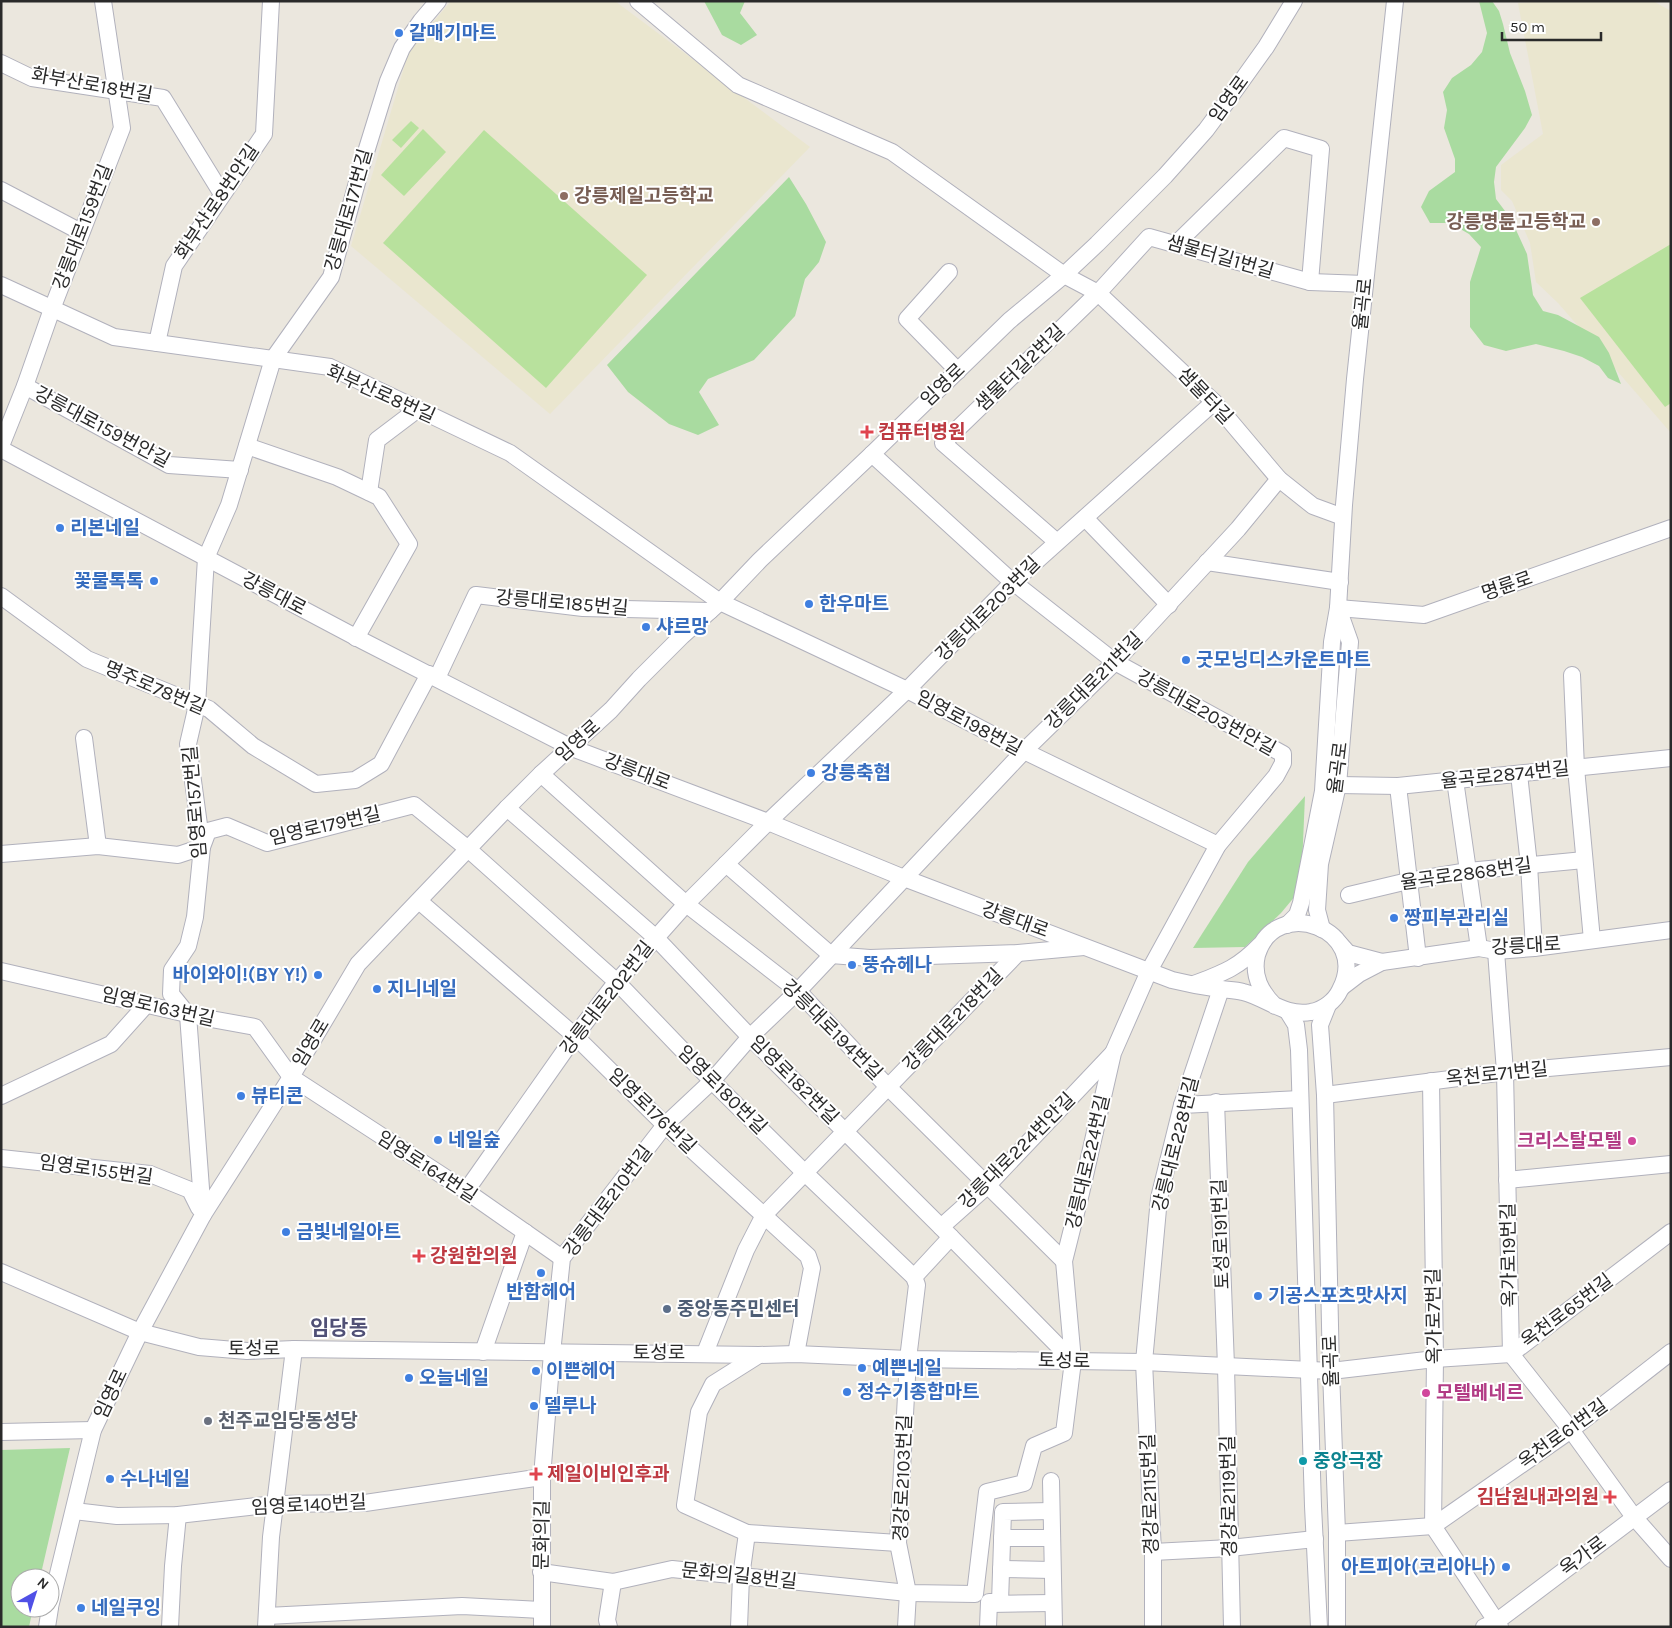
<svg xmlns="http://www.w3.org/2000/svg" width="1672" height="1628" viewBox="0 0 1672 1628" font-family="Karla,'Noto Sans KR',sans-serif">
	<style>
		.education { fill: #eae6cf }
		.green { fill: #a9dba0 }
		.pitch { fill: #b8e19d }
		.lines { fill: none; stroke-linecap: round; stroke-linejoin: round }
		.minor-casing { stroke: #b1b1bc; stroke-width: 18 }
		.minor { stroke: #fff; stroke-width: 16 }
		.shop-dot { fill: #3f7fe0; stroke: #fff; stroke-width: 2 }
		.education-dot { fill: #8d6e63; stroke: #fff; stroke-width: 2 }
		.health-dot { fill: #e0444e; stroke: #fff; stroke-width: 2 }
		.hotel-dot { fill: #d1479c; stroke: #fff; stroke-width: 2 }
		.service-dot { fill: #5c6f8a; stroke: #fff; stroke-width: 2 }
		.worship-dot { fill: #6b7280; stroke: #fff; stroke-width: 2 }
		.culture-dot { fill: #0f9aa8; stroke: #fff; stroke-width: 2 }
		.labels { text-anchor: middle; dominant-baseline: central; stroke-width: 4; stroke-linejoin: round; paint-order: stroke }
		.shop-label { font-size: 19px; font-weight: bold; fill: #366cbe; stroke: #fff; text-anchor: start }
		.street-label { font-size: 19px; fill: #2a2a2a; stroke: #fff }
		.education-label { font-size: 19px; font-weight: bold; fill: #785e54; stroke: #fff; text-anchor: start }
		.health-label { font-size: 19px; font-weight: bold; fill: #be3a42; stroke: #fff; text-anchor: start }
		.hotel-label { font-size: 19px; font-weight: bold; fill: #b23c85; stroke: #fff; text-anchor: end }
		.service-label { font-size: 19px; font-weight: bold; fill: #4e5e75; stroke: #fff; text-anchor: start }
		.worship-label { font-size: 19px; font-weight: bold; fill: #5b616d; stroke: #fff; text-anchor: start }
		.culture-label { font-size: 19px; font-weight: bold; fill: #0d838f; stroke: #fff; text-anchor: start }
		.quarter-label { font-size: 21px; font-weight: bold; fill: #505076; stroke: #fff }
	</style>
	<rect width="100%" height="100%" fill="#ebe7de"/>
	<g class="education">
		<path d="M 451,1 L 615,1 L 810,147 L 550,414 L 351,246 L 409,51 Z"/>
		<path d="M 1547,1 L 1653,1 L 1671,11 L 1671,433 L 1558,303 L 1536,282 L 1530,243 L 1512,201 L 1501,190 L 1501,165 L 1543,134 L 1518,3 Z"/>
	</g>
	<g class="green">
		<path d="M 704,1 L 745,1 L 740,13 L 757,35 L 741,45 L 722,35 Z"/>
		<path d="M 1479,1 L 1492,1 L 1499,11 L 1503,24 L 1510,53 L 1525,91 L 1532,115 L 1525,128 L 1496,167 L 1494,182 L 1496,199 L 1511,219 L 1527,254 L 1533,295 L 1543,311 L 1558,315 L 1599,337 L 1609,353 L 1621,384 L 1608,378 L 1599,366 L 1582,357 L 1564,351 L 1536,344 L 1506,351 L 1484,345 L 1470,327 L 1470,282 L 1481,247 L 1469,234 L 1450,223 L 1430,223 L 1421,207 L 1429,191 L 1455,172 L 1455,159 L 1444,128 L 1447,110 L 1443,92 L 1452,78 L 1471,65 L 1482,52 L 1487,33 Z"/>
		<path d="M 789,177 L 806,204 L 826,242 L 819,262 L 805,279 L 795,316 L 754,360 L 708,379 L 699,392 L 719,425 L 698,435 L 669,424 L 628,392 L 607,365 Z"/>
		<path d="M 1305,796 L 1301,889 L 1281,913 L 1245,947 L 1193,948 L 1248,862 Z"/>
		<path d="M 70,1448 L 40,1578 L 20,1578 L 20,1608 L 33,1608 L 29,1627 L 1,1627 L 1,1450 Z"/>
	</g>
	<g class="pitch">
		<path d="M 411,121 L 419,128 L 401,148 L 392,140 Z"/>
		<path d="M 423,129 L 446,152 L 404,196 L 381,175 Z"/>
		<path d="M 484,130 L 647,275 L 546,388 L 383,243 Z"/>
		<path d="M 1671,244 L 1671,403 L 1665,407 L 1580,298 Z"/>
	</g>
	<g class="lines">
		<defs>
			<g id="minor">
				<path d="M 638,1 L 738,85 L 892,152 L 1064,275 L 1098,293 L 1214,402 L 1279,479 L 1313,506 L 1343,517"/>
				<path d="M 1,63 L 32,78 L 163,98 L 222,194"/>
				<path d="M 1,190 L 81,232"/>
				<path d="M 1176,244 L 1284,138 L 1321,149 L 1310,282"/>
				<path d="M 949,272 L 907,319 L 958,371"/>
				<path d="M 1,285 L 114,337 L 330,367 L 510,453 L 720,602 L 907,690 L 1024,751 L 1218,845"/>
				<path d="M 157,343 L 174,266 L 264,134 L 271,1"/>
				<path d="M 25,386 L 169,465 L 240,470"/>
				<path d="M 1,446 L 25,386 L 52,309 L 122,128 L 103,1"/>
				<path d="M 247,446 L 337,477 L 379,497 L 409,544 L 356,638"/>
				<path d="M 1,449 L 363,641 L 572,748 L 768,822 L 904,878 L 1172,980 C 1188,984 1204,987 1220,989 C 1228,990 1236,990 1243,992 C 1267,998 1285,1017 1311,1012 C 1323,1010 1335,1001 1340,990 C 1372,929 1275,894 1257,955 C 1252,976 1261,992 1275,1006"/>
				<path d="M 369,492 L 377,440 L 418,409"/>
				<path d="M 1085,518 L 1169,605"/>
				<path d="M 1057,542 L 943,443 L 1098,293 L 1149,237 L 1310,282 L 1365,284"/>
				<path d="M 1207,562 L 1340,582"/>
				<path d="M 1,596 L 87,659 L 209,709 L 253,746 L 316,784 L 355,780 L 381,764 L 429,674"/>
				<path d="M 1338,608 L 1424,615 L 1671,528"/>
				<path d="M 1572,675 L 1576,768 L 1592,940"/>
				<path d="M 437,678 L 476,595 L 583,608 L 710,611"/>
				<path d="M 84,738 L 98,846"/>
				<path d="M 541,774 L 686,904 L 798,991 L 888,1087 L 1064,1261"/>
				<path d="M 1519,774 L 1529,865 L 1534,948"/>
				<path d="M 1455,780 L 1479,948"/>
				<path d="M 1338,785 L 1398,786 L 1671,758"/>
				<path d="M 1398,786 L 1418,958"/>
				<path d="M 507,808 L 655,937 L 750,1037 L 941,1227 L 1073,1361"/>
				<path d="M 1,854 L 98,846 L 178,855 L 202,847 L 208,831 L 227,826 L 267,843 L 414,805 L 468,849 L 617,982 L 712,1081 L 804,1172 L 914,1277 L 917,1285 L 908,1359 L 898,1543 L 908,1593 L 906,1627"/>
				<path d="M 726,864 L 831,955 L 870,958 L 1018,953 L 1084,947"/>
				<path d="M 1349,895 L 1408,881 L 1468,871 L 1584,860"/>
				<path d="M 419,901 L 575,1036 L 665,1125 L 808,1256 L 812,1268 L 796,1354"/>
				<path d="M 1287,925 L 1297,915 L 1301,903 L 1323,791 L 1332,642 L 1338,608 L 1344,505 L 1355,379 L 1395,1"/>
				<path d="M 1322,929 L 1317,910 L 1320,864 L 1338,785 L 1350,642 L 1338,608"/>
				<path d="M 1340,944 L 1348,953 L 1382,962"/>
				<path d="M 1496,951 L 1505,1072 L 1511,1354 L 1571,1430 L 1634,1517 L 1671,1559"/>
				<path d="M 1,971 L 200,1017 L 255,1027 L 291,1077 L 466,1191 L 562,1258"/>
				<path d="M 1194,984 C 1223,973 1238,968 1260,945"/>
				<path d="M 1342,987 L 1359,974 L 1382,962 L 1479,948 L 1496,951 L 1534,948 L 1671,930"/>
				<path d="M 1328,1005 L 1320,1025 L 1325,1095 L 1331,1371 L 1337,1533 L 1337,1627"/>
				<path d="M 1288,1012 L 1296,1025 L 1299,1050 L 1313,1506 L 1319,1627"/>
				<path d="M 1431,1081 L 1435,1359 L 1433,1526 L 1500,1627"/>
				<path d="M 1325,1095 L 1505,1072 L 1671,1057"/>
				<path d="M 1,1096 L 111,1044 L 146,1005"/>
				<path d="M 1216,1102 L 1226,1366 L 1232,1627"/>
				<path d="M 1182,1105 L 1300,1099"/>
				<path d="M 1,1158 L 150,1174 L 190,1190 L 199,1208"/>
				<path d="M 1507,1180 L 1671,1164"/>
				<path d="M 466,1191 L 575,1036 L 614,985 L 686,904 L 768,822 L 907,690 L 1013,582 L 1214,402"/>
				<path d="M 203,1215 L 188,1015 L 171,994 L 172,970 L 188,946 L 195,917 L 202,847 L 188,744 L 197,705 L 206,558 L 229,505 L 273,359 L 331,277 L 361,168 L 388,81 L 402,48 L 421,21 L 438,1"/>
				<path d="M 941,1227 L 987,1186 L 1112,1054"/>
				<path d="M 1,1272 L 140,1332 L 199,1347 L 247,1351 L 294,1349 L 759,1355 L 796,1354 L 908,1359 L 1144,1362 L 1331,1371 L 1435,1359 L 1511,1354 L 1671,1232"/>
				<path d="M 914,1277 L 951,1237"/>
				<path d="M 483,1352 L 525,1232"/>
				<path d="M 705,1353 L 746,1250 L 764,1215 L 1018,953"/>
				<path d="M 1,1432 L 93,1430"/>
				<path d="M 1051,1481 L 1054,1627"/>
				<path d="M 74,1511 L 117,1516 L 178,1515 L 275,1504 L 365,1503 L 542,1477"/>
				<path d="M 747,1533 L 685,1505 L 699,1412 L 713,1384 L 759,1355"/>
				<path d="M 1337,1533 L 1433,1526 L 1571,1430 L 1671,1352"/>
				<path d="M 1002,1538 L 1052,1538"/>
				<path d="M 1153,1552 L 1230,1548 L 1315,1539"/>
				<path d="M 1001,1569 L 1052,1570"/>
				<path d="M 541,1572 L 613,1582 L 672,1569 L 908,1593 L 975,1594 L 987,1492 L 1024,1483 L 1034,1446 L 1064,1433 L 1073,1361 L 1064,1261 L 1081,1193 L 1113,1053 L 1149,971 L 1218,845 L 1276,776 L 1283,763 L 1283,754 L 1115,662 L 1008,578 L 872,454"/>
				<path d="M 990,1604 L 1053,1603"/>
				<path d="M 50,1607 L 93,1430 L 140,1332 L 203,1215 L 291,1077 L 358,964 L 507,808 L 541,774 L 611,710 L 639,679 L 682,636 L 720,602 L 760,560 L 872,454 L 1009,321 L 1064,275 L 1097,244 L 1165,176 L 1206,130 L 1223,107 L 1266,47 L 1294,1"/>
				<path d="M 267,1616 L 462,1606 L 541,1610"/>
				<path d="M 47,1627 L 50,1608"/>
				<path d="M 170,1627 L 173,1566 L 178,1515"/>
				<path d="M 266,1627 L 271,1537 L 294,1349"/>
				<path d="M 542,1627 L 542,1477 L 552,1353 L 562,1258 L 665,1125 L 712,1081 L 750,1037 L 798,991 L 1024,751 L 1115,662 L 1238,529 L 1279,479"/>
				<path d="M 609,1627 L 607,1620 L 613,1582"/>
				<path d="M 739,1627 L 741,1577 L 747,1533 L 898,1543"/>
				<path d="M 988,1627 L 989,1602 L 1000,1602 L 1003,1512 L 1051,1511"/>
				<path d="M 1153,1627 L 1153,1552 L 1144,1362 L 1159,1198 L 1182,1105 L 1221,989"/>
				<path d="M 1484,1627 L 1496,1622 L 1671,1490"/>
			</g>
		</defs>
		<use href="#minor" class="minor-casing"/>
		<use href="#minor" class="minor"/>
	</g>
	<g class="shop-dot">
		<circle cx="399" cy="33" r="5"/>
		<circle cx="60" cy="528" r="5"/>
		<circle cx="154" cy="581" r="5"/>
		<circle cx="809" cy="604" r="5"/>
		<circle cx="646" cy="627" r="5"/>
		<circle cx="1186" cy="660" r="5"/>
		<circle cx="811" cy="773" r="5"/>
		<circle cx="1394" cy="918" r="5"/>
		<circle cx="852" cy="965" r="5"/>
		<circle cx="318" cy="975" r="5"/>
		<circle cx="377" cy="989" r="5"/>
		<circle cx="241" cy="1096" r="5"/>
		<circle cx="438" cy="1140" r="5"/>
		<circle cx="286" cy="1232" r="5"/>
		<circle cx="541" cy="1273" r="5"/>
		<circle cx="1258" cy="1296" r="5"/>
		<circle cx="862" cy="1368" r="5"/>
		<circle cx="536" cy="1371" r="5"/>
		<circle cx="409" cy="1378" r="5"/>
		<circle cx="847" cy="1392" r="5"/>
		<circle cx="534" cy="1406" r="5"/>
		<circle cx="110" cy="1479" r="5"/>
		<circle cx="1506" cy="1567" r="5"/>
		<circle cx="81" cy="1608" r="5"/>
	</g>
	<g class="education-dot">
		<circle cx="564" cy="196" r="5"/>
		<circle cx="1596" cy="222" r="5"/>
	</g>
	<g class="health-dot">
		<path d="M864.5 424.5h5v5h5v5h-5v5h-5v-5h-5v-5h5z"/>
		<path d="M416.5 1248.5h5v5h5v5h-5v5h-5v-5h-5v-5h5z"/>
		<path d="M533.5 1466.5h5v5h5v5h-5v5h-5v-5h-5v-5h5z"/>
		<path d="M1607.5 1489.5h5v5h5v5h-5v5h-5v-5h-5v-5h5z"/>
	</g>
	<g class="hotel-dot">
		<circle cx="1632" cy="1141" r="5"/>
		<circle cx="1426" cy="1393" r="5"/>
	</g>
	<circle class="service-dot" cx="667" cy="1309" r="5"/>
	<circle class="worship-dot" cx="208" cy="1421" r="5"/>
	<circle class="culture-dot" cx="1303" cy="1461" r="5"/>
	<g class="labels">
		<g class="shop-label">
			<text x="409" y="33">갈매기마트</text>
			<text x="70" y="528">리본네일</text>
			<text x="144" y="581" text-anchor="end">꽃물톡톡</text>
			<text x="819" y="604">한우마트</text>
			<text x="656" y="627">샤르망</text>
			<text x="1196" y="660">굿모닝디스카운트마트</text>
			<text x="821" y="773">강릉축협</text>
			<text x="1404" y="918">짱피부관리실</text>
			<text x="862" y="965">뚱슈헤나</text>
			<text x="308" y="975" text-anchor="end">바이와이!(BY Y!)</text>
			<text x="387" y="989">지니네일</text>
			<text x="251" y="1096">뷰티콘</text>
			<text x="448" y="1140">네일숲</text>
			<text x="296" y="1232">금빛네일아트</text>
			<text x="541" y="1292" text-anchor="middle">반함헤어</text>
			<text x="1268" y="1296">기공스포츠맛사지</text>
			<text x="872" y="1368">예쁜네일</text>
			<text x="546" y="1371">이쁜헤어</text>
			<text x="419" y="1378">오늘네일</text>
			<text x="857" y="1392">정수기종합마트</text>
			<text x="544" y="1406">델루나</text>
			<text x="120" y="1479">수나네일</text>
			<text x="1496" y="1567" text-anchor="end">아트피아(코리아나)</text>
			<text x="91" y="1608">네일쿠잉</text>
		</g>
		<g class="street-label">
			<text transform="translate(92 85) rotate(10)">화부산로18번길</text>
			<text transform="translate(1229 99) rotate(-54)">임영로</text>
			<text transform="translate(217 202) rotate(-56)">화부산로8번안길</text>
			<text transform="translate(349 210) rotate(-74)">강릉대로171번길</text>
			<text transform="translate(83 227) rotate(-69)">강릉대로159번길</text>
			<text transform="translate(1220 257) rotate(16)">샘물터길1번길</text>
			<text transform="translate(1363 304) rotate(-84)">율곡로</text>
			<text transform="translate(1020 368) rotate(-44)">샘물터길2번길</text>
			<text transform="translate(943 385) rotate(-44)">임영로</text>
			<text transform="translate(381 394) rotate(24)">화부산로8번길</text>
			<text transform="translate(1205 396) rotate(46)">샘물터길</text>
			<text transform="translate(102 427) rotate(28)">강릉대로159번안길</text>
			<text transform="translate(1507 586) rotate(-19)">명륜로</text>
			<text transform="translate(274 594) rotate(28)">강릉대로</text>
			<text transform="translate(562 603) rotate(5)">강릉대로185번길</text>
			<text transform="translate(988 609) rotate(-45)">강릉대로203번길</text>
			<text transform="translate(1094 681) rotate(-45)">강릉대로211번길</text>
			<text transform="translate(155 688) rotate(23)">명주로78번길</text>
			<text transform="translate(1206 713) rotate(29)">강릉대로203번안길</text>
			<text transform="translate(969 723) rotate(28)">임영로198번길</text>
			<text transform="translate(578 741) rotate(-42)">임영로</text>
			<text transform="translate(1338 768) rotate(-83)">율곡로</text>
			<text transform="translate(637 772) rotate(21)">강릉대로</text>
			<text transform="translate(1505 775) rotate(-6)">율곡로2874번길</text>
			<text transform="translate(195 802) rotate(-95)">임영로157번길</text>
			<text transform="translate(325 826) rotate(-13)">임영로179번길</text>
			<text transform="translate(1466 874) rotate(-8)">율곡로2868번길</text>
			<text transform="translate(1015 920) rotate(20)">강릉대로</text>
			<text transform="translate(1526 946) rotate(-3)">강릉대로</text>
			<text transform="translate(607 998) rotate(-52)">강릉대로202번길</text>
			<text transform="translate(158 1007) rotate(13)">임영로163번길</text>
			<text transform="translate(953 1020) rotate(-46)">강릉대로218번길</text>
			<text transform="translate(832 1030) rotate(45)">강릉대로194번길</text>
			<text transform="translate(311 1043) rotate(-59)">임영로</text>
			<text transform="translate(1497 1074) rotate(-6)">옥천로71번길</text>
			<text transform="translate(794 1080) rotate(45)">임영로182번길</text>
			<text transform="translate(722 1090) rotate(45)">임영로180번길</text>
			<text transform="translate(652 1111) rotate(44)">임영로176번길</text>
			<text transform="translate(1176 1144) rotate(-76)">강릉대로228번길</text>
			<text transform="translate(1017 1151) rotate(-45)">강릉대로224번안길</text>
			<text transform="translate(1088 1162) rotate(-77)">강릉대로224번길</text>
			<text transform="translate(427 1167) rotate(33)">임영로164번길</text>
			<text transform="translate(96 1170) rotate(8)">임영로155번길</text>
			<text transform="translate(608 1201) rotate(-53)">강릉대로210번길</text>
			<text transform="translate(1221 1234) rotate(-92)">토성로191번길</text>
			<text transform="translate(1509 1255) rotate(-91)">옥가로19번길</text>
			<text transform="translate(1567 1311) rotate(-37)">옥천로65번길</text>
			<text transform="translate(1434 1316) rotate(-91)">옥가로7번길</text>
			<text x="254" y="1349">토성로</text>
			<text x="659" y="1353">토성로</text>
			<text transform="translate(1064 1361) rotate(1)">토성로</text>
			<text transform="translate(1331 1361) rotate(-92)">율곡로</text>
			<text transform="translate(111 1394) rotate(-65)">임영로</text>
			<text transform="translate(1563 1434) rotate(-36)">옥천로61번길</text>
			<text transform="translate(903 1478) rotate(-88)">경강로2103번길</text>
			<text transform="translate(1150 1494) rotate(-92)">경강로2115번길</text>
			<text transform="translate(1229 1496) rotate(-91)">경강로2119번길</text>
			<text transform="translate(309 1505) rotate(-3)">임영로140번길</text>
			<text transform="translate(542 1535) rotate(-89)">문화의길</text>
			<text transform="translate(1583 1556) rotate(-37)">옥가로</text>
			<text transform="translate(739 1576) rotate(6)">문화의길8번길</text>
		</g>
		<g class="education-label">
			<text x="574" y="196">강릉제일고등학교</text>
			<text x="1586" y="222" text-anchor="end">강릉명륜고등학교</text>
		</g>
		<g class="health-label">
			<text x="878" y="432">컴퓨터병원</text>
			<text x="430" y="1256">강원한의원</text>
			<text x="547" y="1474">제일이비인후과</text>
			<text x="1599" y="1497" text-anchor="end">김남원내과의원</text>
		</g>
		<g class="hotel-label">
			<text x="1622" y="1141">크리스탈모텔</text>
			<text x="1436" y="1393" text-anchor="start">모텔베네르</text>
		</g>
		<g class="service-label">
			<text x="677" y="1309">중앙동주민센터</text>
		</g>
		<g class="worship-label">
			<text x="218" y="1421">천주교임당동성당</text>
		</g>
		<g class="culture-label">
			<text x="1313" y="1461">중앙극장</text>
		</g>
		<g class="quarter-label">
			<text x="339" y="1328">임당동</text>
		</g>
	</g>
	<rect width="1672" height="1628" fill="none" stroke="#2a2a2a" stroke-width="5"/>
	<g transform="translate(35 1593) rotate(39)"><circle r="24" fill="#ffffff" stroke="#aaaaaa"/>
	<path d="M0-4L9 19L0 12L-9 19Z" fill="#5050e6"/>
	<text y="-8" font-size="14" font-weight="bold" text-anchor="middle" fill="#2a2a2a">N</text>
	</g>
	<path d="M1502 32v8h99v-8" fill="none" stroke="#2a2a2a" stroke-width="2.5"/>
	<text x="1510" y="32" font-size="15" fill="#2a2a2a" stroke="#ffffff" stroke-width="4" paint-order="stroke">50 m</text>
</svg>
